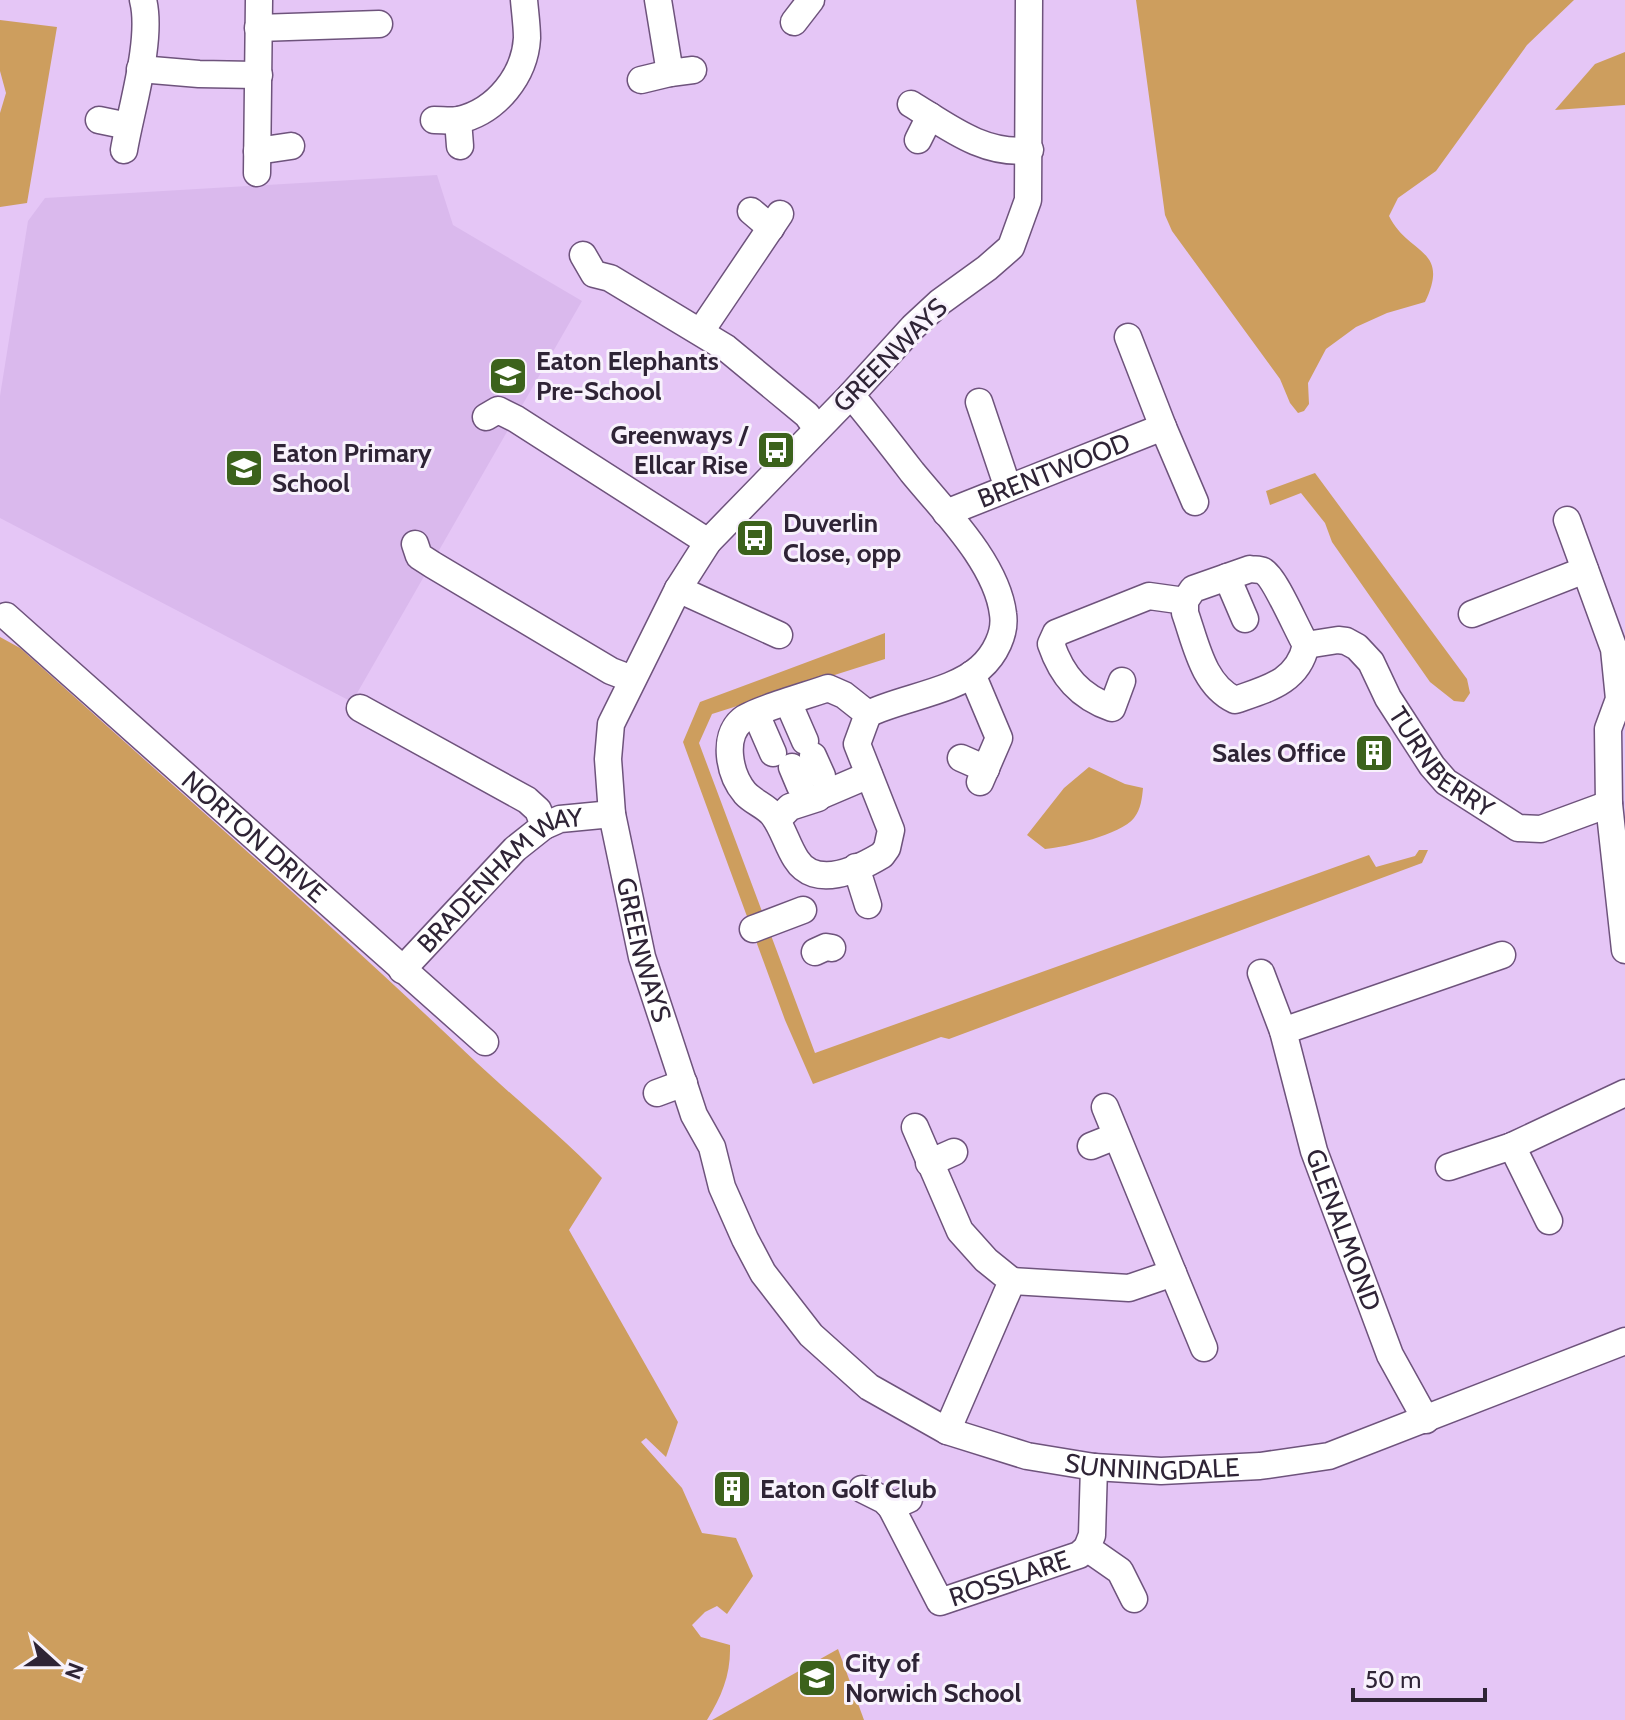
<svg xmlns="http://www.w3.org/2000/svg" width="1625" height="1720" viewBox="0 0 1625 1720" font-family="Cabin,sans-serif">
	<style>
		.built { fill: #dab9ed }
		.green { fill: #cd9e5e }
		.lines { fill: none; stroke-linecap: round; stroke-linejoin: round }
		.minor-casing { stroke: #6e537c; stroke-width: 29 }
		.minor { stroke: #fff; stroke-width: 26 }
		.labels { text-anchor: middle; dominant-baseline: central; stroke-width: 6; stroke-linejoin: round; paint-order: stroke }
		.street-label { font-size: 26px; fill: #2f2436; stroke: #f8f2fc }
		.poi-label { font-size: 26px; font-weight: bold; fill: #2f2436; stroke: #f8f2fc; text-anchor: start }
	</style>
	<rect width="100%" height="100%" fill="#e5c6f6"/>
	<path class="built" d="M 437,175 L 453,225 L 582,301 L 352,702 L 0,518 L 0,396 L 28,221 L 45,198 Z"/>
	<g class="green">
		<path d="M 1136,0 L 1574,0 L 1527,45 L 1436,171 L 1398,198 L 1389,216 C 1408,255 1451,248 1425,302 L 1387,313 L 1356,327 L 1326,349 L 1308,383 L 1309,404 L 1304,411 L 1298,413 L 1290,403 L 1280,379 L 1172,231 L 1165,215 Z"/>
		<path d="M 0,20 L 57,27 L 27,203 L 0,207 L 0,113 L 6,93 L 0,71 Z"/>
		<path d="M 1625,52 L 1625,105 L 1555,110 L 1595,64 Z"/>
		<path d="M 1315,473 L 1467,679 L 1470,693 L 1464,702 L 1454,701 L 1430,682 L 1332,542 L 1325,523 L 1301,493 L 1270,505 L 1266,491 Z"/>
		<path d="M 885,633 L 885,659 L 712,714 L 699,743 L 815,1053 L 1369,855 L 1376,867 L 1415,856 L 1419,850 L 1428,850 L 1422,863 L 949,1039 L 941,1037 L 813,1084 L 785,1020 L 683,742 L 700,702 Z"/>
		<path d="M 0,637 L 20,648 C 173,786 328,921 477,1063 C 519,1102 562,1137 602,1178 L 569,1230 L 678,1422 L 666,1457 L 646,1438 L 641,1442 L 682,1488 L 702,1533 L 736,1538 L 753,1576 L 727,1614 L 717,1606 L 705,1612 L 692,1625 L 701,1637 L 730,1645 C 731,1674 722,1696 707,1720 L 0,1720 Z"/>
		<path d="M 1089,767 L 1125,784 L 1143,788 C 1142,798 1141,809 1134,818 C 1120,835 1067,847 1045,849 L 1027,835 L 1064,788 Z"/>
		<path d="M 838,1649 L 864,1720 L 712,1720 Z"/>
	</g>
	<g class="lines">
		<defs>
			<g id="minor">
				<path d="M 658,0 L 670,73 L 693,70"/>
				<path id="s1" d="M 1029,0 L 1028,200 L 1011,247 L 987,268 L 940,302 L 913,327 L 851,395 L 708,542 L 678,589 L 611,724 L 608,759 L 612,814 L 642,957 L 694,1115 L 712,1147 L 722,1187 L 745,1239 L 763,1273 L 811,1335 L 869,1387 L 947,1431 L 1027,1456 L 1094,1467 L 1161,1471 L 1260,1466 L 1329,1456 L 1625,1341"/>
				<path d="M 794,22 L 811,0"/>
				<path d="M 258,28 L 379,24"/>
				<path d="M 140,69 L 199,74 L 259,75"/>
				<path d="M 641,80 L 670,73"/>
				<path d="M 911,104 C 947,126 984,156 1030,150"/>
				<path d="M 99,120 L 128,126"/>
				<path d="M 434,120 C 442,120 452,121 459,120 C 497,111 525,75 527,38 C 527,26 525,12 524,0"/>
				<path d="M 458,120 L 460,146"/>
				<path d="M 918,140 L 930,116"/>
				<path d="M 124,150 C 131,109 153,39 143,0"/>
				<path d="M 257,151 L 291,146"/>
				<path d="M 257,173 L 259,0"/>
				<path d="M 751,211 L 771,228"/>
				<path d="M 583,255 L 594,274 L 610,278 L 726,348 L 807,415 L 817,429"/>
				<path d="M 701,331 L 780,214"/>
				<path d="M 1128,337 L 1163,427"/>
				<path d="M 851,395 C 872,420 892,446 912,472 C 943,510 997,563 1003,614 C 1006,633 995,655 980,668 C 954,692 900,698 868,714"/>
				<path d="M 979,402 L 1008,488"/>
				<path d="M 486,417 L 498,410 L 516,419 L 708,542"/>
				<path id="s2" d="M 946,513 L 1163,427 L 1195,502"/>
				<path d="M 1567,520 L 1614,649 L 1619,699 L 1608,729 L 1609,804 L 1625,950"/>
				<path d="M 415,544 L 419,556 L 433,565 L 611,671 L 632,679"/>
				<path d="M 1250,569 C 1254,570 1259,569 1263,571 C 1275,577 1297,630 1306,645 C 1298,682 1267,689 1235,700 C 1203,685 1196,644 1185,613 L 1185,601 L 1193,589 Z"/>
				<path d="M 1227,577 L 1245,619"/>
				<path d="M 678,589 L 779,635"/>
				<path d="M 1472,614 L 1585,570"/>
				<path id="s3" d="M 6,616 L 485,1042"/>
				<path id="s4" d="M 1306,645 L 1338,640 L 1346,641 L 1357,647 L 1371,662 L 1388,698 L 1432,766 L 1446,782 L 1518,828 L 1541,829 L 1609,804"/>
				<path d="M 972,674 L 999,738 L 980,782"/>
				<path d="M 1122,681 L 1112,708 C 1080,697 1062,676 1051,644 L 1056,633 L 1149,596 L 1185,601"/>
				<path d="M 828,688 L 844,695 L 868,714 L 857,744 L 891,830 L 887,848 L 882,855 C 857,870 815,890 796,859 C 787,845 783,828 773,815 C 766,806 753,802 745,793 C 729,774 722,737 742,720 C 752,711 812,694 828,688 Z"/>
				<path d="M 788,702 L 805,741"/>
				<path d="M 360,708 L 527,800 L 538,810 L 544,826"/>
				<path d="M 756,714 L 773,753"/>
				<path d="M 813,756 L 822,776"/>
				<path d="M 961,758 L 986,769"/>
				<path d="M 792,767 L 800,786"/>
				<path d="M 822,795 L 869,775"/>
				<path d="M 777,820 L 790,807 L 818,798"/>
				<path d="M 856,867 L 868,905"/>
				<path d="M 753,929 L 803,910"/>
				<path d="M 815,952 L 826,947 L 832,948"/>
				<path id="s5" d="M 402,970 L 515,849 L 544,826 L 560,819 L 612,814"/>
				<path id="s6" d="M 1261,973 L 1283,1031 L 1314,1151 L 1390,1355 L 1426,1420"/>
				<path d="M 1283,1031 L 1502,955"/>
				<path d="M 657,1093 L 684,1083"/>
				<path d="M 1105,1107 L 1173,1273"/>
				<path d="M 915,1127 L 960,1231 L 986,1260 L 1012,1281 L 947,1431"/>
				<path d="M 1091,1146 L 1116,1136"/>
				<path d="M 1512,1146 L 1549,1221"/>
				<path d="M 929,1163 L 954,1152"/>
				<path d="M 1449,1167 L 1512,1146 L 1625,1093"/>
				<path d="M 1012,1281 L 1129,1288 L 1173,1273 L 1204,1348"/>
				<path d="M 1094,1467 L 1092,1535 L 1087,1548 L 1120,1571 L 1134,1599"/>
				<path d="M 862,1489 L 884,1500 L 891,1507"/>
				<path id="s7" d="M 909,1499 L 891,1507 L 940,1602 L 1079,1555 L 1087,1548"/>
			</g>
		</defs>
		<use href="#minor" class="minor-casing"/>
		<use href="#minor" class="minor"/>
	</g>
	<defs>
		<symbol id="school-square" viewBox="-11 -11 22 22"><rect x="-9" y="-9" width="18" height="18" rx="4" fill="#3c621c" stroke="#f8f2fc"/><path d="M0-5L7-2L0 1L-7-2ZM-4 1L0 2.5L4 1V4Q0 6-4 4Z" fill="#fff"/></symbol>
		<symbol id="bus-square" viewBox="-11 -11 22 22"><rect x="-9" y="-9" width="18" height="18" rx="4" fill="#3c621c" stroke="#f8f2fc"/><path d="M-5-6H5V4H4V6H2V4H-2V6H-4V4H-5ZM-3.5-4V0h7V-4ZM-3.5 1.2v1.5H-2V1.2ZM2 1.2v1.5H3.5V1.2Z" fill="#fff"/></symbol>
		<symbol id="building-square" viewBox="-11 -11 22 22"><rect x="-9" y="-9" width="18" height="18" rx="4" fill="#3c621c" stroke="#f8f2fc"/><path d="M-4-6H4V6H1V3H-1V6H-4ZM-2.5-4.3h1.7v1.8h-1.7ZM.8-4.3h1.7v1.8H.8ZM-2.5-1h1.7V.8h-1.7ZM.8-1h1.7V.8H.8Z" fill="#fff"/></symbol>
	</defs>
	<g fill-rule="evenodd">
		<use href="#school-square" x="486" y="354" width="44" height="44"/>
		<use href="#bus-square" x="754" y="428" width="44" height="44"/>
		<use href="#school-square" x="222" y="446" width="44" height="44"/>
		<use href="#bus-square" x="733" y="516" width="44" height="44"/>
		<use href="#building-square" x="1352" y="731" width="44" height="44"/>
		<use href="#building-square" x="710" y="1467" width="44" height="44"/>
		<use href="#school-square" x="795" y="1656" width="44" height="44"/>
	</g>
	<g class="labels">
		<g class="street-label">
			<text transform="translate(890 355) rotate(-45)">GREENWAYS</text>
			<text stroke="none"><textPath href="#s2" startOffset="116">BRENTWOOD</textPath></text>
			<text stroke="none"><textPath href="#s4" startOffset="198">TURNBERRY</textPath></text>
			<text stroke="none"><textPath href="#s3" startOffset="332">NORTON DRIVE</textPath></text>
			<text stroke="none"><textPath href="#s5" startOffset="136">BRADENHAM WAY</textPath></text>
			<text stroke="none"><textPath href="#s1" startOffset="1110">GREENWAYS</textPath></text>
			<text stroke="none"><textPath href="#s6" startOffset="270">GLENALMOND</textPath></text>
			<text stroke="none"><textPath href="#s1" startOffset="1912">SUNNINGDALE</textPath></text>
			<text stroke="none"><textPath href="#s7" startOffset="200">ROSSLARE</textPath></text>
		</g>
		<g class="poi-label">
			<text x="536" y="361">Eaton Elephants<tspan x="536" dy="30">Pre-School</tspan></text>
			<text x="748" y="435" text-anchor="end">Greenways /<tspan x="748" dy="30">Ellcar Rise</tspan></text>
			<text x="272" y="453">Eaton Primary<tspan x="272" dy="30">School</tspan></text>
			<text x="783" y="523">Duverlin<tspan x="783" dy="30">Close, opp</tspan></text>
			<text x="1346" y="753" text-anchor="end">Sales Office</text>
			<text x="760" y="1489">Eaton Golf Club</text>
			<text x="845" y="1663">City of<tspan x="845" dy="30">Norwich School</tspan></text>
		</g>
	</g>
	<g transform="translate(56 1664) rotate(111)" stroke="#f8f2fc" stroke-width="6" paint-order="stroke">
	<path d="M0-6L14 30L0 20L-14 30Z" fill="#2f2436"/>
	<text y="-12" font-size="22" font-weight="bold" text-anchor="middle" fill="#2f2436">N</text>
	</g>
	<path d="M1353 1688v12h132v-12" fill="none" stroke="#2f2436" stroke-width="4"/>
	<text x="1365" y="1688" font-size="24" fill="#2f2436" stroke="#f8f2fc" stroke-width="6" paint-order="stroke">50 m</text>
</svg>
